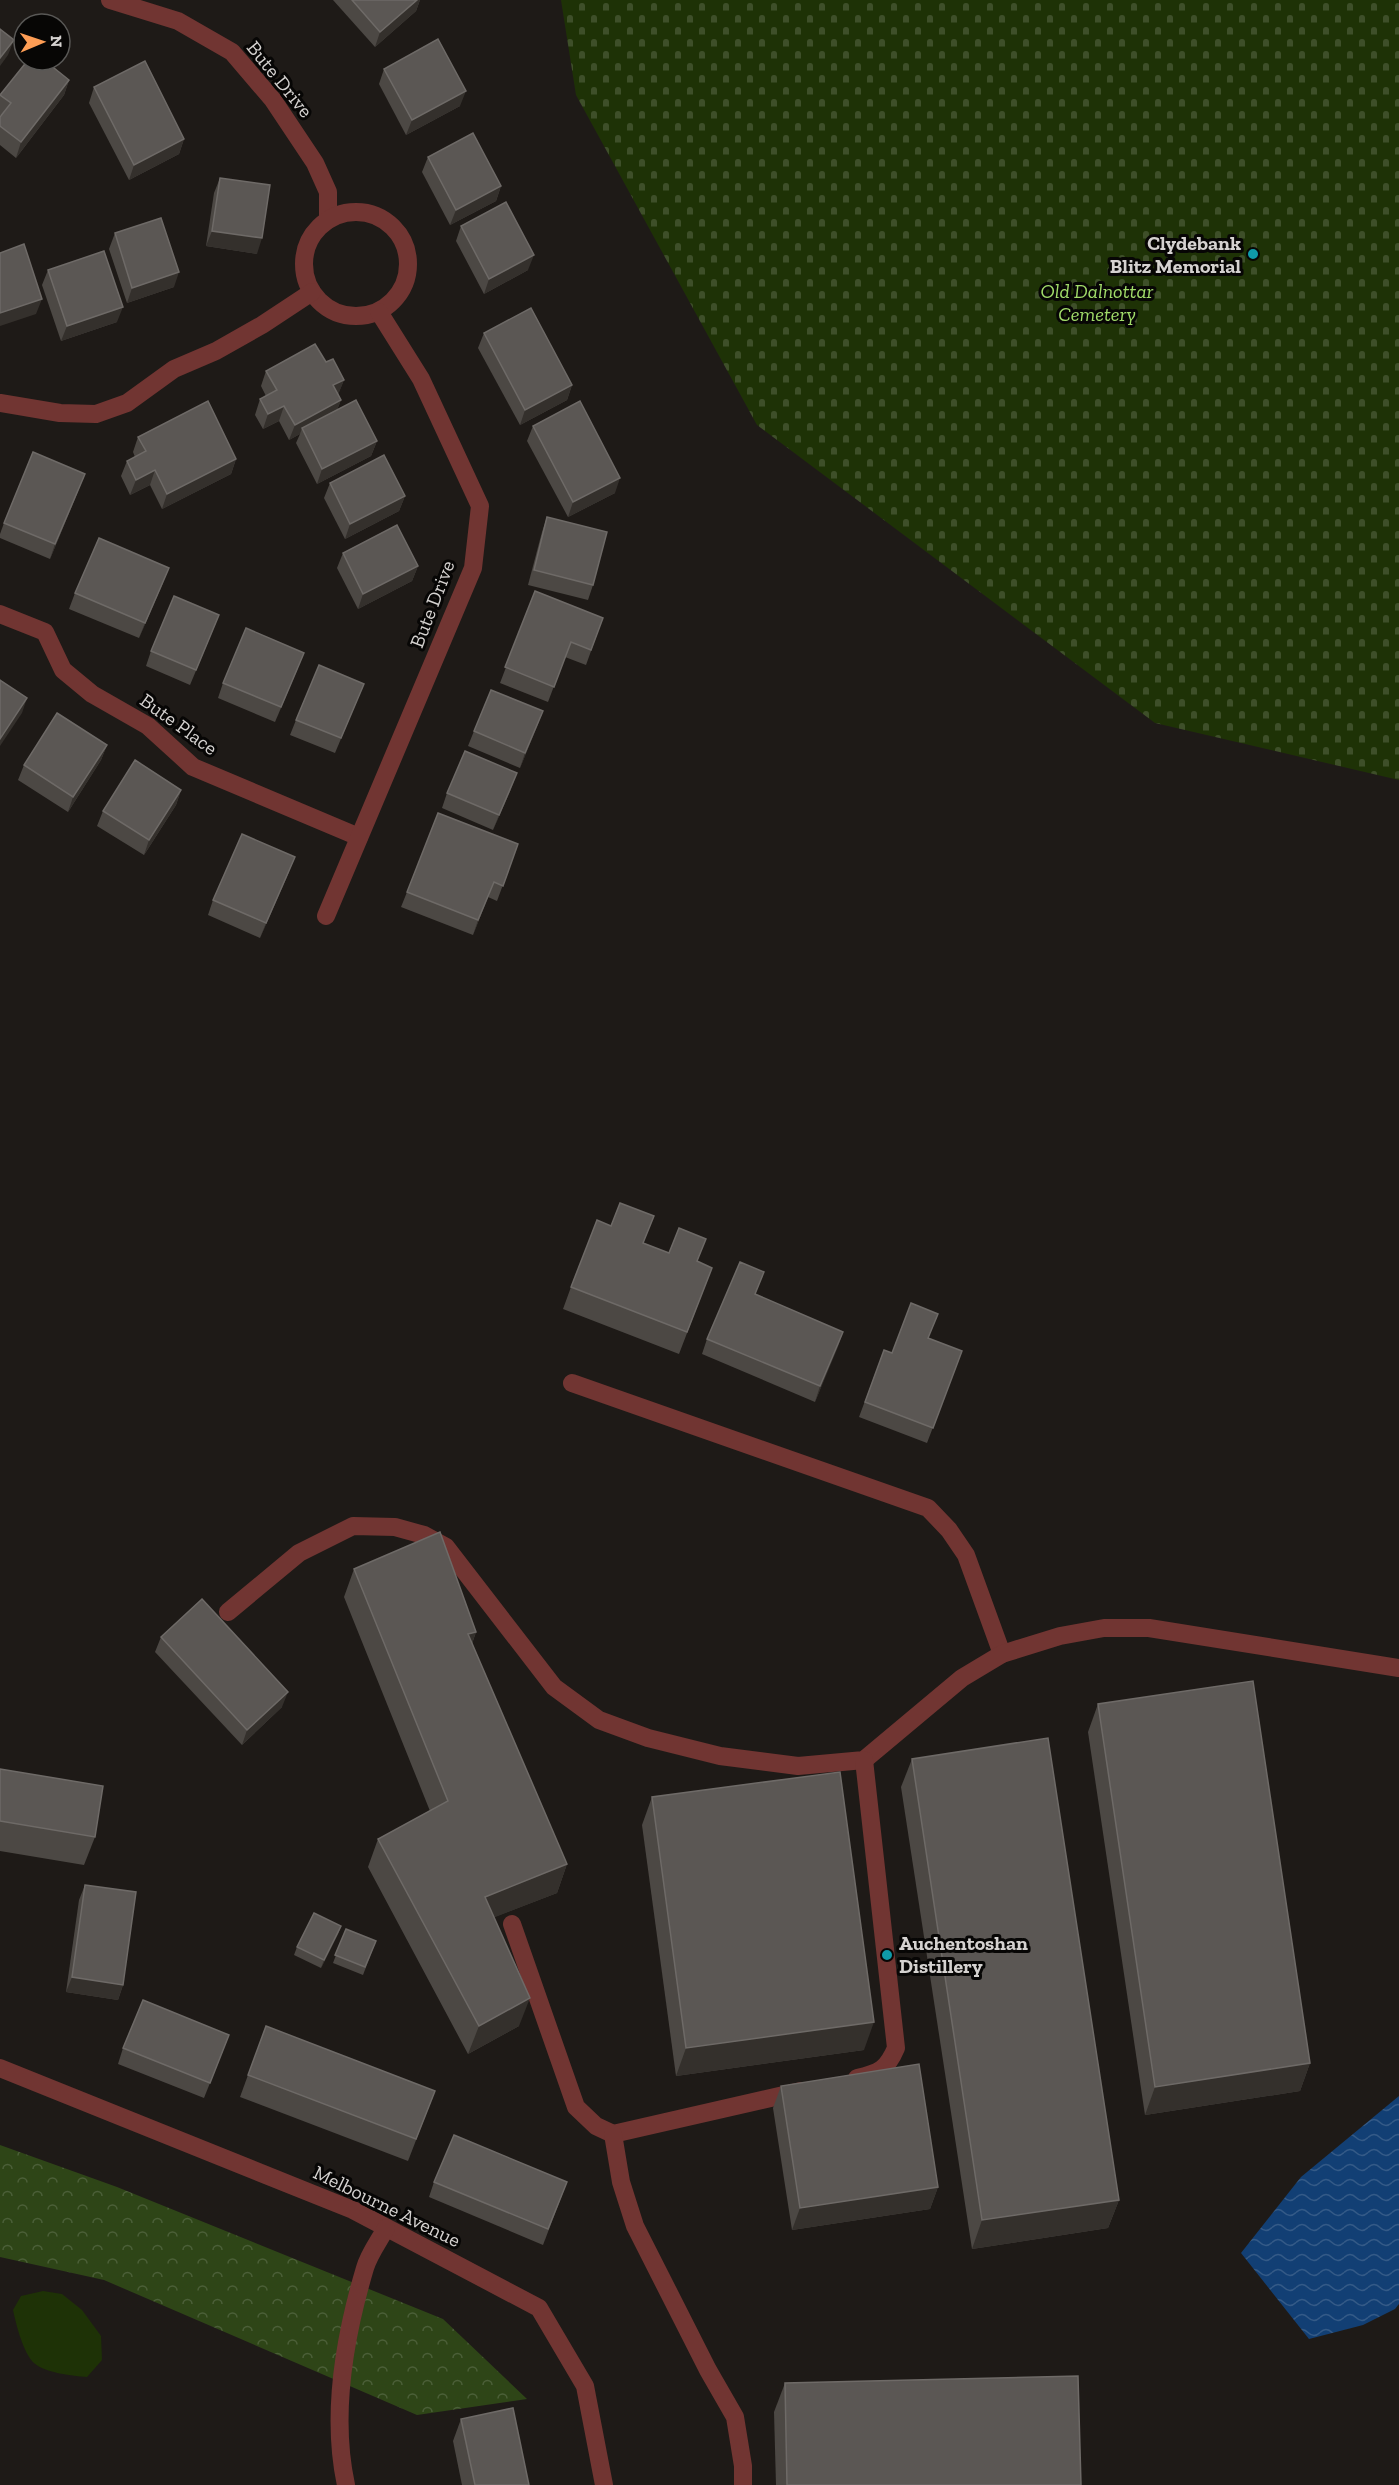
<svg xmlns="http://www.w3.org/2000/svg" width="1399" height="2485" viewBox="0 0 1399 2485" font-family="'Zilla Slab',serif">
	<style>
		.forest { fill: url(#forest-crowns) }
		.cemetery { fill: url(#cemetery-stones) }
		.park { fill: #1e3206 }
		.water { fill: url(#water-waves) }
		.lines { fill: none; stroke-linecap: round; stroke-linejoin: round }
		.minor { stroke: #713532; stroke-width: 18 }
		.wall { fill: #4c4844 }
		.shaded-wall { fill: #34302c }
		.building { fill: #5b5754; stroke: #6e6a67; stroke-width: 1.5 }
		.culture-dot { fill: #0f9aa8; stroke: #070605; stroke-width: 2 }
		.labels { text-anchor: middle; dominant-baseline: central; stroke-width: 6; stroke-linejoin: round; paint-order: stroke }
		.street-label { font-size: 20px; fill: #d5d2d0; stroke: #070605 }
		.poi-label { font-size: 20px; font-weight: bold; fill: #d5d2d0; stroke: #070605; text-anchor: end }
		.park-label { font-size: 20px; font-style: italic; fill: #a2dd6a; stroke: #070605 }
	</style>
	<defs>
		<pattern id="forest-crowns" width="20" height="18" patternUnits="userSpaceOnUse" patternTransform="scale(1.5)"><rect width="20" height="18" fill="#2e4517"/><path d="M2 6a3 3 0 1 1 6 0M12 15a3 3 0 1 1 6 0" fill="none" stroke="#4b5f38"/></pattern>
		<pattern id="cemetery-stones" width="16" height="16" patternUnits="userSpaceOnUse" patternTransform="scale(1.5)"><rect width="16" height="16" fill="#1e3206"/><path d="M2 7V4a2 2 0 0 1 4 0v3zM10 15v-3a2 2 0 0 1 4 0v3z" fill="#3e4f29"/></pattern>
		<pattern id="water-waves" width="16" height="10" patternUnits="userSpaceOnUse" patternTransform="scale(1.5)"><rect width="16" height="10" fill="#123f74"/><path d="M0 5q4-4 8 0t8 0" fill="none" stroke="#345a87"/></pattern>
	</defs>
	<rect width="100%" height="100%" fill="#1e1a17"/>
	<path class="forest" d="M 0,2145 L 117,2187 L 443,2319 L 527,2399 L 417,2415 L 104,2280 L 0,2257 Z"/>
	<path class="cemetery" d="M 561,0 L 1399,0 L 1399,780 L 1155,723 L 757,425 L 576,95 Z"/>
	<path class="park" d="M 43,2291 L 62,2294 L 82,2310 L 101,2336 L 102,2360 L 87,2377 C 73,2376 45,2373 34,2363 C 23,2353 16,2324 13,2310 L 21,2296 Z"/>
	<path class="water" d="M 1399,2096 L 1399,2304 L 1395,2309 L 1363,2325 L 1309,2339 L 1241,2253 L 1301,2177 Z"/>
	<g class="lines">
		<g class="minor">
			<path d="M 110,0 L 178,21 L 232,52 L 273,100 L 315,163 L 328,192 L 328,220"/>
			<circle cx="356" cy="264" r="52"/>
			<path d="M 0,403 L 60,413 L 96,414 L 127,403 L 174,369 L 216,351 L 262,325 L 312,292"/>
			<path d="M 0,614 L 45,632 L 63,670 L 92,694 L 148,726 L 193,767 L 359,837"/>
			<path d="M 326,916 L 473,568 L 480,506 L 421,379 L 379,312"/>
			<path d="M 572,1383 L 928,1508 L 949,1530 L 966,1555 L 1002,1654"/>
			<path d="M 228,1612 L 299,1553 L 353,1526 L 395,1527 L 424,1535 L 446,1547 L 554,1687 L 599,1720 L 648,1738 L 720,1756 L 798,1766 L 864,1760 L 962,1678 L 1002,1654 L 1060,1636 L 1104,1628 L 1149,1628 L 1399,1668"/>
			<path d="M 512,1924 L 576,2107 L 596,2126 L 613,2134 L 801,2091"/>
			<path d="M 0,2068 L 353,2210 L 539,2308 L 585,2386 L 604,2485"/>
			<path d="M 857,2078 C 880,2073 887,2069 896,2048 L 864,1760"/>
			<path d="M 613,2134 L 621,2182 L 635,2226 L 708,2370 L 735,2417 L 743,2466 L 743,2485"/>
			<path d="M 346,2485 C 331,2416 345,2335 365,2268 C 369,2254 379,2241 386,2228"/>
		</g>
	</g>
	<g class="wall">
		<path d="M 333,0 L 420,0 L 416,11 L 375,47 Z"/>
		<path d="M 384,69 L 460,106 L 406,135 L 379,84 Z"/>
		<path d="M 69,80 L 64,95 L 16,158 L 0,145 L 0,117 L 1,116 L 0,115 L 0,95 Z"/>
		<path d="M 94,87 L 184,139 L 179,154 L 129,180 L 89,103 Z"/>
		<path d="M 428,157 L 501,186 L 496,201 L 450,225 L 422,172 Z"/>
		<path d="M 220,178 L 257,254 L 206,246 L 214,193 Z"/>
		<path d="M 461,226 L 528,270 L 484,294 L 456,241 Z"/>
		<path d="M 115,233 L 174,287 L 127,303 L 109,249 Z"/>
		<path d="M 48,270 L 117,322 L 61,341 L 42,285 Z"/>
		<path d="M 484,333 L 572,385 L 567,400 L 520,425 L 478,348 Z"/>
		<path d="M 326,362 L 344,380 L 338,394 L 341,400 L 337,410 L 377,441 L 371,456 L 317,484 L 296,443 L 300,434 L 289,440 L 279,421 L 263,429 L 255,415 L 260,399 L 266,396 L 261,386 L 266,371 Z"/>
		<path d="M 533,426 L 615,493 L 568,517 L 527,441 Z"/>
		<path d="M 138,437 L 236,459 L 231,474 L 162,509 L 150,485 L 130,495 L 121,476 L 127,461 L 135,457 L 133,452 Z"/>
		<path d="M 330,483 L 405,496 L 399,511 L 345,539 L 324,498 Z"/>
		<path d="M 79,489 L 50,559 L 0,538 L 0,534 L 4,523 Z"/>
		<path d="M 547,517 L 593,585 L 588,600 L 528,585 L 542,532 Z"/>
		<path d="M 343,553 L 418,566 L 412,581 L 358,609 L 337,568 Z"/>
		<path d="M 163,583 L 139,638 L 69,609 L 75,593 Z"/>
		<path d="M 535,591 L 603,618 L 586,665 L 565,657 L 548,702 L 500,683 Z"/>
		<path d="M 213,630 L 190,685 L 146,666 L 151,651 Z"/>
		<path d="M 298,668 L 275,722 L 218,698 L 223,683 Z"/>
		<path d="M 364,684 L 335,753 L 290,735 L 296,720 Z"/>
		<path d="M 543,711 L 520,768 L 468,746 L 474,731 Z"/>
		<path d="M 107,745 L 101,760 L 68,812 L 18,780 L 24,765 Z"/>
		<path d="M 511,789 L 493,830 L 442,808 L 447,793 Z"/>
		<path d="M 181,790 L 176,805 L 144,855 L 97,826 L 103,811 Z"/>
		<path d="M 518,844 L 497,901 L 488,897 L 473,935 L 401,907 L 407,892 Z"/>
		<path d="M 289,872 L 260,938 L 208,915 L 213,900 Z"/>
		<path d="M 644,1243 L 669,1253 L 698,1262 L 712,1268 L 679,1354 L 563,1309 L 571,1287 Z"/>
		<path d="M 755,1294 L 843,1332 L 815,1402 L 702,1354 L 707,1339 Z"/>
		<path d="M 929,1339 L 962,1351 L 927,1443 L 859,1417 L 884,1350 L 892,1353 Z"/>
		<path d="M 354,1569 L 476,1632 L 472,1644 L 567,1864 L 557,1893 L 494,1917 L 519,2026 L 468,2054 L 368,1867 L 378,1839 L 430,1811 L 344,1597 Z"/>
		<path d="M 161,1637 L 282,1707 L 242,1745 L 155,1652 Z"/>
		<path d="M 1098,1704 L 1310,2063 L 1300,2091 L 1145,2115 L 1088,1732 Z"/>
		<path d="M 912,1759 L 1119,2200 L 1108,2228 L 972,2249 L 901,1787 Z"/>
		<path d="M 0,1769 L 95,1837 L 84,1865 L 0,1851 Z"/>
		<path d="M 652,1797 L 864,2050 L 676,2076 L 642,1825 Z"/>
		<path d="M 85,1885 L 123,1985 L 118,2000 L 66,1992 L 79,1900 Z"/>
		<path d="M 341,1926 L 338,1934 L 321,1968 L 294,1955 L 297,1947 Z"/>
		<path d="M 346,1929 L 376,1941 L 363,1975 L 333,1963 Z"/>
		<path d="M 229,2035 L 204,2098 L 118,2064 L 123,2048 Z"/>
		<path d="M 248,2075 L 435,2091 L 408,2161 L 240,2097 Z"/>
		<path d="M 781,2086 L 938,2187 L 930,2209 L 792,2230 L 773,2108 Z"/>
		<path d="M 434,2182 L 567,2182 L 543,2245 L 429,2197 Z"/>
		<path d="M 785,2383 L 1081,2485 L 776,2485 L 774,2412 Z"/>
		<path d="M 461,2419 L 529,2485 L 462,2485 L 453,2441 Z"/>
	</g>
	<g class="shaded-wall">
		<path d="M 417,0 L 420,0 L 416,11 L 375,47 L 380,32 Z"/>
		<path d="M 14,40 L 8,55 L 0,66 L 0,58 Z"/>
		<path d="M 69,80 L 64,95 L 16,158 L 21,142 Z"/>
		<path d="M 466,91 L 460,106 L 406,135 L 412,120 Z"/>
		<path d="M 184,139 L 179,154 L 129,180 L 134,165 Z"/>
		<path d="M 501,186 L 496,201 L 450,225 L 456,210 Z"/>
		<path d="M 212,231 L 262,238 L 257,254 L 206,246 Z"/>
		<path d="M 534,255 L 528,270 L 484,294 L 489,279 Z"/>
		<path d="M 179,272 L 174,287 L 127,303 L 132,288 Z"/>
		<path d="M 42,299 L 36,314 L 0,326 L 0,313 Z"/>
		<path d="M 123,307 L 117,322 L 61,341 L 67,326 Z"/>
		<path d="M 344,380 L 338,395 L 333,385 Z"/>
		<path d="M 572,385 L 567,400 L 520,425 L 525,410 Z"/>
		<path d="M 341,400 L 335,415 L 302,428 L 300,434 L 289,440 L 295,425 Z"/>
		<path d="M 284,406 L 279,421 L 263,429 L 268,414 Z"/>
		<path d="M 377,441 L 371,456 L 317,484 L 322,469 Z"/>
		<path d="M 236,459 L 231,474 L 162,509 L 167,494 Z"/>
		<path d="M 155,470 L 150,485 L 130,495 L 136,480 Z"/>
		<path d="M 85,474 L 79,489 L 50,559 L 55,544 Z"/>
		<path d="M 620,478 L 615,493 L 568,517 L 573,502 Z"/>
		<path d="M 405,496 L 399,511 L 345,539 L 350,524 Z"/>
		<path d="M 418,566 L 412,581 L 358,609 L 363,594 Z"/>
		<path d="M 169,568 L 163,583 L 139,638 L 145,623 Z"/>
		<path d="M 27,698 L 22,713 L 0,746 L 0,739 Z"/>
		<path d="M 543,711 L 537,727 L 520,768 L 525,753 Z"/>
		<path d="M 107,745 L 101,760 L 68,812 L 73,797 Z"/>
		<path d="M 517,773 L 511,789 L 493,830 L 499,815 Z"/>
		<path d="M 181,790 L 176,805 L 144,855 L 149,840 Z"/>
		<path d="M 295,857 L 289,872 L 260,938 L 266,923 Z"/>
		<path d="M 494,882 L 488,897 L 473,935 L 478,920 Z"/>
		<path d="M 843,1332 L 838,1347 L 815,1402 L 820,1386 Z"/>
		<path d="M 476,1632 L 466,1660 L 468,1634 Z"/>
		<path d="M 288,1692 L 282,1707 L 242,1745 L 247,1730 Z"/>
		<path d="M 567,1864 L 557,1893 L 475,1925 L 485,1897 Z"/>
		<path d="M 341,1926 L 338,1934 L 321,1968 L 324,1960 Z"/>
		<path d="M 72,1977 L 123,1985 L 118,2000 L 66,1992 Z"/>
		<path d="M 530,1998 L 519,2026 L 468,2054 L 479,2026 Z"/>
		<path d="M 874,2022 L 864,2050 L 676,2076 L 686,2048 Z"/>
		<path d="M 1310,2063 L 1300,2091 L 1145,2115 L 1155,2087 Z"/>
		<path d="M 938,2187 L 930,2209 L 792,2230 L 800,2208 Z"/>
		<path d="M 1119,2200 L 1108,2228 L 972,2249 L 982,2220 Z"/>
	</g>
	<g class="building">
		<path d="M 352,0 L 417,0 L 380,32 Z"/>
		<path d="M 0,29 L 14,40 L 0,58 Z"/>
		<path d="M 438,39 L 466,91 L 412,120 L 384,69 Z"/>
		<path d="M 28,60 L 44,60 L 69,80 L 21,142 L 0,126 L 0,117 L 11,103 L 0,95 Z"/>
		<path d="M 145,61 L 184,139 L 134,165 L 94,87 Z"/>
		<path d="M 473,133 L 501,186 L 456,210 L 428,157 Z"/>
		<path d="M 220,178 L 270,185 L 262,238 L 212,231 Z"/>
		<path d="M 506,202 L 534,255 L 489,279 L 461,226 Z"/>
		<path d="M 161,218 L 179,272 L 132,288 L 115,233 Z"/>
		<path d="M 24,244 L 42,299 L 0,313 L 0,253 Z"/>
		<path d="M 104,251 L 123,307 L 67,326 L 48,270 Z"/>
		<path d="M 531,308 L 572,385 L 525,410 L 484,333 Z"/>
		<path d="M 315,344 L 326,362 L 333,359 L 344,380 L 333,385 L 341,400 L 295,425 L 284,406 L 268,414 L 260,399 L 277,390 L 266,371 Z"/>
		<path d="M 356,400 L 377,441 L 322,469 L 302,428 Z"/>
		<path d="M 208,401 L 236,459 L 167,494 L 155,470 L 136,480 L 127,461 L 146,451 L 138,437 Z"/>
		<path d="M 580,401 L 620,478 L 573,502 L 533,426 Z"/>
		<path d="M 33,452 L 85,474 L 55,544 L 4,523 Z"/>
		<path d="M 384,455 L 405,496 L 350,524 L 330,483 Z"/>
		<path d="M 547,517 L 607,532 L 593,585 L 534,570 Z"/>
		<path d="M 397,525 L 418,566 L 363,594 L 343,553 Z"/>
		<path d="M 99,538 L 169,568 L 145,623 L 75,593 Z"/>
		<path d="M 535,591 L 603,618 L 591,650 L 571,642 L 554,687 L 505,667 Z"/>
		<path d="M 174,596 L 219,615 L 196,670 L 151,651 Z"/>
		<path d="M 246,628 L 304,653 L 281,707 L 223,683 Z"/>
		<path d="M 319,665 L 364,684 L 341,738 L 296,720 Z"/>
		<path d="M 0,680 L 27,698 L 0,739 Z"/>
		<path d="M 491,690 L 543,711 L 525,753 L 474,731 Z"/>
		<path d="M 57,713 L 107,745 L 73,797 L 24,765 Z"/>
		<path d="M 465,751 L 517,773 L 499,815 L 447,793 Z"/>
		<path d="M 135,760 L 181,790 L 149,840 L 103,811 Z"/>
		<path d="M 438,813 L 518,844 L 503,886 L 494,882 L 478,920 L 407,892 Z"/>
		<path d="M 242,834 L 295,857 L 266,923 L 213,900 Z"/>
		<path d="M 620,1203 L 654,1216 L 643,1243 L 669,1253 L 679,1228 L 706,1239 L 697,1261 L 712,1268 L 687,1332 L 571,1287 L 597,1220 L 611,1226 Z"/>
		<path d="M 740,1262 L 764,1272 L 755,1294 L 843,1332 L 820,1386 L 707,1339 Z"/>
		<path d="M 911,1303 L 938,1314 L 928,1338 L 962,1351 L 933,1428 L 865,1402 L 884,1350 L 892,1353 Z"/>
		<path d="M 440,1532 L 476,1632 L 468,1634 L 567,1864 L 485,1897 L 530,1998 L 479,2026 L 378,1839 L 448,1801 L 354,1569 Z"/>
		<path d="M 202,1599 L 288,1692 L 247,1730 L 161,1637 Z"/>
		<path d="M 1253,1681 L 1310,2063 L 1155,2087 L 1098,1704 Z"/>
		<path d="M 1048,1738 L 1119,2200 L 982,2220 L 912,1759 Z"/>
		<path d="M 0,1769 L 103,1786 L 95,1837 L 0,1821 Z"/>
		<path d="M 840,1772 L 874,2022 L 686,2048 L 652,1797 Z"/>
		<path d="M 85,1885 L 136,1892 L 123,1985 L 72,1977 Z"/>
		<path d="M 314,1913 L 341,1926 L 324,1960 L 297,1947 Z"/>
		<path d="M 346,1929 L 376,1941 L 365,1967 L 335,1955 Z"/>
		<path d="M 143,2000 L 229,2035 L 210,2083 L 123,2048 Z"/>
		<path d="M 266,2026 L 435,2091 L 416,2139 L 248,2075 Z"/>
		<path d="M 919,2064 L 938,2187 L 800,2208 L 781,2086 Z"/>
		<path d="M 454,2135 L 567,2182 L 548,2229 L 434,2182 Z"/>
		<path d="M 1078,2376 L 1081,2485 L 787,2485 L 785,2383 Z"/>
		<path d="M 513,2408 L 529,2485 L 475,2485 L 461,2419 Z"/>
	</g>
	<g class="culture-dot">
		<circle cx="1253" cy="254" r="6"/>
		<circle cx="887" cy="1955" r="6"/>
	</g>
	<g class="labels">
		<g class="street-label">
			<text transform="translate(280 79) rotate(51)">Bute Drive</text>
			<text transform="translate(432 604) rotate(-69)">Bute Drive</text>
			<text transform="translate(179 724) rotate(36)">Bute Place</text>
			<text transform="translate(387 2206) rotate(26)">Melbourne Avenue</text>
		</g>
		<g class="poi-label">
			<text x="1241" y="243">Clydebank<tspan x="1241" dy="23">Blitz Memorial</tspan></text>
			<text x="899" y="1943" text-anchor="start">Auchentoshan<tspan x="899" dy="23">Distillery</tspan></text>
		</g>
		<g class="park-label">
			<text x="1097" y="291">Old Dalnottar<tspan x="1097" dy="23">Cemetery</tspan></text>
		</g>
	</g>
	<g transform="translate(42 42) rotate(88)"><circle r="28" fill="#070605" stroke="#595856" stroke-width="1.5"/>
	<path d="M0-4.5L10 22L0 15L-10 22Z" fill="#fd9d55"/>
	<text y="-9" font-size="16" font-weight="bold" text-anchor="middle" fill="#d5d2d0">N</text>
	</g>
</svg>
